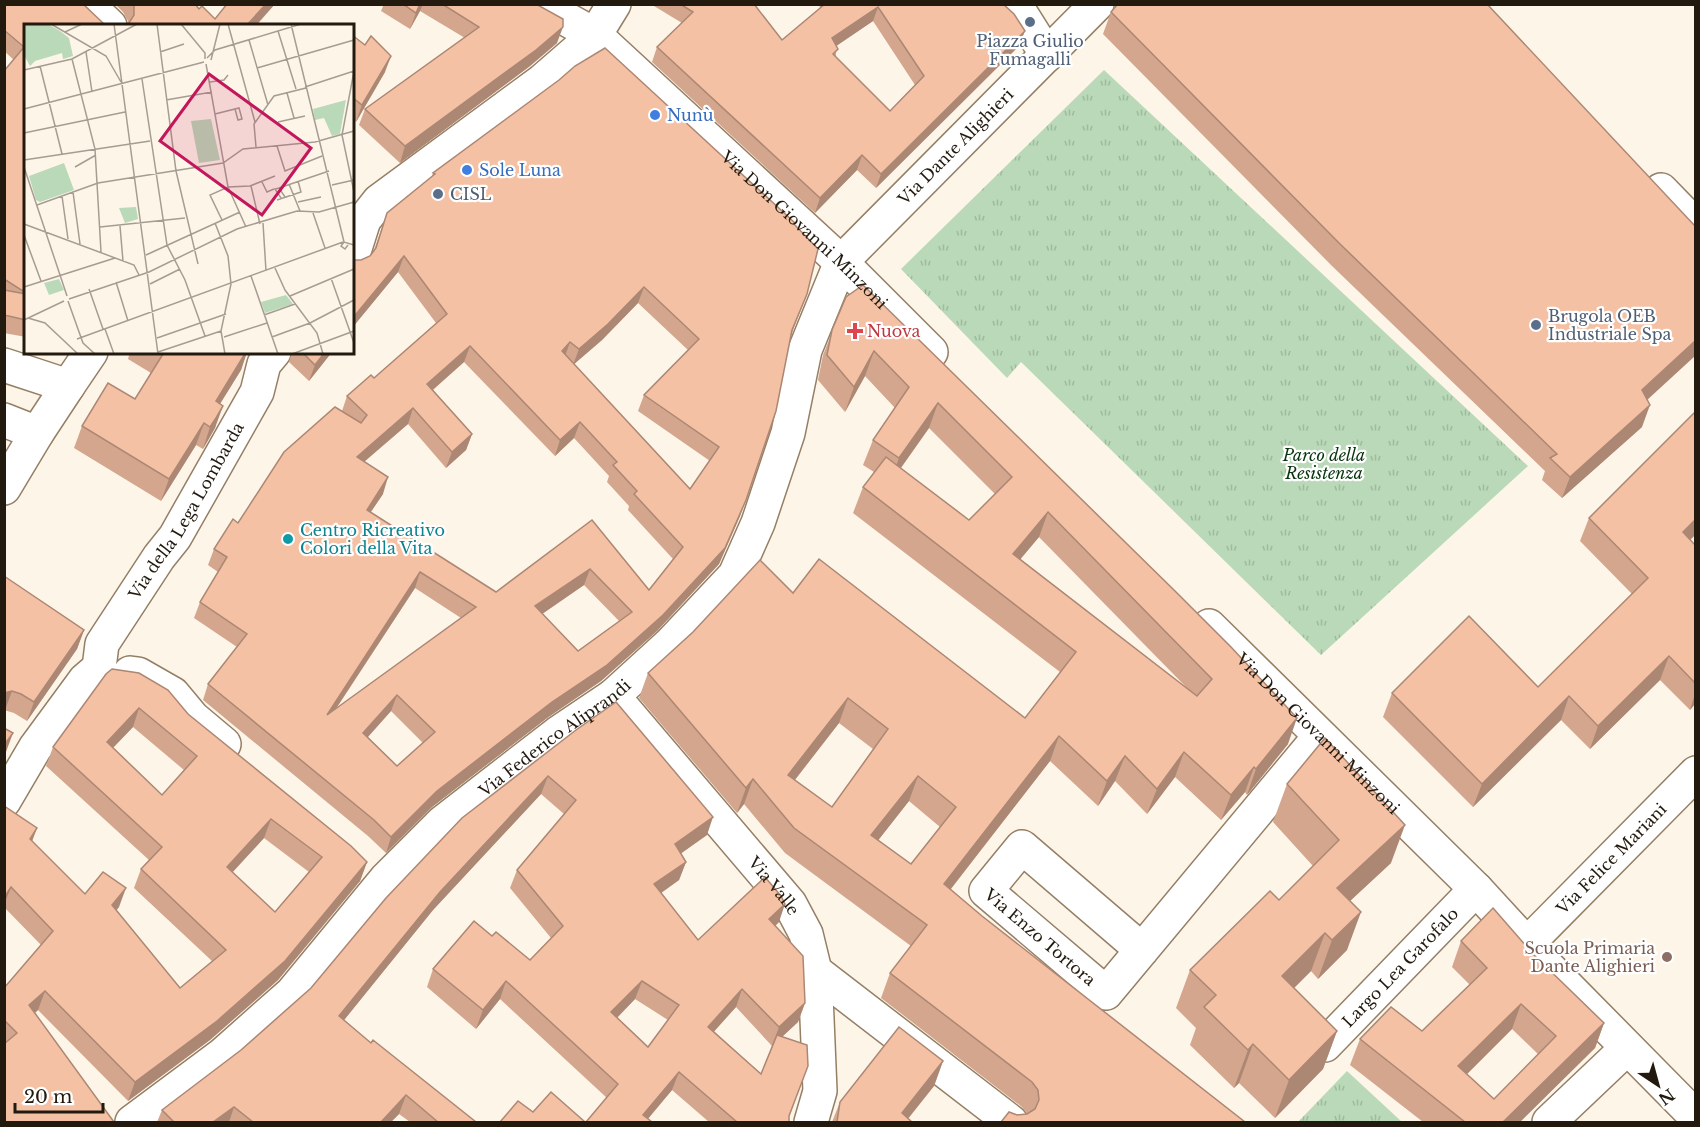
<svg xmlns="http://www.w3.org/2000/svg" width="1700" height="1127" viewBox="0 0 1700 1127" font-family="'Libre Baskerville',serif">
	<style>
		.park { fill: url(#park-tufts) }
		.lines { fill: none; stroke-linecap: round; stroke-linejoin: round }
		.minor-casing { stroke: #947f65; stroke-width: 36 }
		.minor { stroke: #fff; stroke-width: 33 }
		.wall { fill: #d3a68d; fill-rule: evenodd }
		.shaded-wall { fill: #ac8773 }
		.building { fill: #f5c1a4; stroke: #ac8773; stroke-width: 1.5; fill-rule: evenodd }
		.service-dot { fill: #5c6f8a; stroke: #fff; stroke-width: 2 }
		.shop-dot { fill: #3f7fe0; stroke: #fff; stroke-width: 2 }
		.health-dot { fill: #e0444e; stroke: #fff; stroke-width: 2 }
		.culture-dot { fill: #0f9aa8; stroke: #fff; stroke-width: 2 }
		.education-dot { fill: #8d6e63; stroke: #fff; stroke-width: 2 }
		.labels { text-anchor: middle; dominant-baseline: central; stroke-width: 4.5; stroke-linejoin: round; paint-order: stroke }
		.service-label { font-size: 16px; fill: #4e5e75; stroke: #fff; text-anchor: start }
		.shop-label { font-size: 16px; fill: #366cbe; stroke: #fff; text-anchor: start }
		.street-label { font-size: 16px; fill: #221a0f; stroke: #fff }
		.health-label { font-size: 16px; fill: #be3a42; stroke: #fff; text-anchor: start }
		.park-label { font-size: 16px; font-style: italic; fill: #08340c; stroke: #fff }
		.culture-label { font-size: 16px; fill: #0d838f; stroke: #fff; text-anchor: start }
		.education-label { font-size: 16px; fill: #785e54; stroke: #fff; text-anchor: end }
		.inset-road { fill: none; stroke: #a69d92; stroke-width: 1.5 }
		.view { fill: #c2185b; fill-opacity: 0.15; stroke: #c2185b; stroke-width: 3 }
		.inset-edge { fill: none; stroke: #221a0f; stroke-width: 3 }
	</style>
	<defs>
		<pattern id="park-tufts" width="24" height="20" patternUnits="userSpaceOnUse" patternTransform="scale(1.5)"><rect width="24" height="20" fill="#b9d9b8"/><path d="M3 7l-1-3M5 7V3M7 7l1-3M15 17l-1-3M17 17v-4M19 17l1-3" fill="none" stroke="#9fba9d"/></pattern>
	</defs>
	<rect width="100%" height="100%" fill="#fef5e9"/>
	<g class="park">
		<path d="M 1104,70 L 1528,466 L 1321,655 L 1021,362 L 1007,378 L 901,269 Z"/>
		<path d="M 1347,1071 L 1402,1122 L 1298,1122 Z"/>
	</g>
	<g class="lines">
		<defs>
			<g id="minor">
				<path d="M 87,4 L 110,26"/>
				<path id="s1" d="M 539,4 L 595,35 L 841,262 L 931,352"/>
				<path d="M 1015,4 L 1047,55"/>
				<path d="M 1661,190 L 1696,226"/>
				<path d="M 352,258 L 364,220 L 379,201 L 542,81 L 595,35 L 614,4"/>
				<path d="M 4,365 L 68,386 L 37,433 L 4,420"/>
				<path d="M 68,386 L 91,352"/>
				<path d="M 4,488 L 37,433"/>
				<path id="s2" d="M 1209,626 L 1476,889 L 1545,964 L 1696,1117"/>
				<path id="s3" d="M 99,668 L 102,644 L 159,557 L 175,537 L 257,392 L 264,364 L 274,352"/>
				<path d="M 130,673 L 138,674 L 173,694 L 193,718 L 224,744"/>
				<path id="s4" d="M 613,696 L 790,904 L 806,934 L 815,971 L 820,1091 L 811,1122"/>
				<path d="M 4,801 L 35,748 L 85,680 L 99,668"/>
				<path id="s5" d="M 1527,944 L 1696,773"/>
				<path id="s6" d="M 1142,950 L 1022,847 L 986,891 L 1106,993 L 1320,736"/>
				<path d="M 815,971 L 1011,1122"/>
				<path id="s7" d="M 1325,1045 L 1476,889"/>
				<path id="s8" d="M 132,1122 L 222,1055 L 292,993 L 386,879 L 443,822 L 558,733 L 613,696 L 670,644 L 735,575 L 758,523 L 788,433 L 805,350 L 841,262 L 1097,4"/>
				<path d="M 1549,1122 L 1627,1048"/>
			</g>
		</defs>
		<use href="#minor" class="minor-casing"/>
		<use href="#minor" class="minor"/>
	</g>
	<g class="wall">
		<path d="M 4,4 L 26,26 L 26,337 L 4,333 L 4,71 L 14,60 L 4,51 Z"/>
		<path d="M 115,4 L 195,4 L 199,9 L 215,19 L 227,4 L 275,4 L 256,26 L 125,26 L 128,24 L 128,21 L 123,12 Z"/>
		<path d="M 384,4 L 536,4 L 557,43 L 530,66 L 400,163 L 359,125 L 365,109 L 465,38 L 420,11 L 410,29 L 381,11 Z"/>
		<path d="M 654,4 L 754,4 L 782,40 L 821,8 L 817,4 L 1003,4 L 1019,46 L 876,188 L 857,170 L 815,213 L 652,62 L 657,47 L 682,23 L 654,6 ZM 873,21 L 915,85 L 890,111 L 836,57 L 836,46 Z"/>
		<path d="M 1111,12 L 1642,427 L 1562,498 L 1542,480 L 1545,471 L 1331,265 L 1103,34 Z"/>
		<path d="M 352,35 L 385,72 L 356,122 L 352,118 Z"/>
		<path d="M 433,173 L 794,225 L 807,294 L 792,333 L 740,516 L 719,564 L 657,631 L 601,681 L 547,718 L 432,807 L 386,853 L 368,836 L 203,700 L 208,684 L 237,647 L 194,618 L 200,602 L 218,572 L 208,565 L 214,549 L 342,411 L 347,396 L 374,378 L 436,323 L 398,272 L 352,328 L 352,260 L 361,260 L 370,256 L 374,250 L 387,213 L 432,176 ZM 638,303 L 688,350 L 644,395 L 638,411 L 710,461 L 690,489 L 574,364 L 602,340 ZM 464,362 L 555,456 L 574,438 L 609,476 L 607,482 L 629,506 L 628,510 L 673,559 L 649,590 L 592,520 L 496,592 L 371,512 L 383,494 L 364,462 L 408,424 L 446,468 L 466,450 L 472,434 L 433,390 ZM 584,585 L 619,621 L 578,651 L 542,614 ZM 415,588 L 461,618 L 336,709 ZM 391,711 L 423,743 L 397,766 L 368,737 Z"/>
		<path d="M 846,297 L 1288,744 L 1247,795 L 1245,792 L 1221,820 L 1175,777 L 1147,814 L 1115,781 L 1098,806 L 1050,761 L 951,889 L 982,916 L 1245,1122 L 1017,1115 L 1027,1114 L 1022,1107 L 881,998 L 890,973 L 911,946 L 785,853 L 744,804 L 737,813 L 639,698 L 648,673 L 793,593 L 1025,718 L 1060,672 L 853,513 L 863,487 L 874,472 L 863,465 L 873,440 L 895,408 L 865,376 L 845,412 L 818,380 L 823,355 ZM 929,428 L 995,494 L 969,520 L 901,468 ZM 1039,537 L 1188,689 L 1020,559 ZM 839,723 L 873,749 L 832,807 L 795,780 ZM 909,801 L 940,827 L 911,864 L 878,840 Z"/>
		<path d="M 130,352 L 247,352 L 241,370 L 220,404 L 215,428 L 203,449 L 196,445 L 161,501 L 74,448 L 82,426 L 135,399 L 151,373 L 128,359 Z"/>
		<path d="M 292,352 L 332,352 L 309,381 L 289,362 Z"/>
		<path d="M 1589,518 L 1695,535 L 1690,540 L 1695,545 L 1695,704 L 1690,710 L 1660,680 L 1590,749 L 1561,720 L 1473,807 L 1383,717 L 1392,693 L 1538,687 L 1632,594 L 1580,541 Z"/>
		<path d="M 4,576 L 84,630 L 77,649 L 27,721 L 14,713 L 4,710 Z"/>
		<path d="M 106,674 L 188,714 L 367,862 L 360,881 L 278,980 L 210,1040 L 128,1101 L 38,1010 L 35,1013 L 4,1122 L 4,988 L 41,945 L 4,907 L 4,806 L 32,842 L 85,894 L 119,907 L 116,910 L 180,988 L 212,961 L 134,888 L 141,869 L 149,860 L 46,766 L 53,747 ZM 133,727 L 184,770 L 162,795 L 113,748 ZM 264,838 L 309,872 L 275,912 L 232,872 Z"/>
		<path d="M 576,730 L 707,835 L 681,853 L 686,862 L 679,880 L 661,893 L 698,940 L 779,922 L 775,926 L 805,1003 L 798,1022 L 782,1037 L 789,1122 L 709,1122 L 672,1090 L 648,1119 L 607,1098 L 500,999 L 476,1029 L 427,987 L 433,969 L 492,936 L 530,960 L 551,938 L 510,888 L 517,870 L 564,814 L 541,794 L 433,910 L 344,1020 L 371,1043 L 476,1122 L 410,1122 L 399,1114 L 391,1122 L 157,1122 L 162,1110 L 241,1050 L 311,988 ZM 635,999 L 668,1020 L 648,1047 L 617,1018 ZM 736,1007 L 772,1046 L 761,1074 L 714,1031 Z"/>
		<path d="M 1287,784 L 1391,863 L 1350,901 L 1347,950 L 1318,979 L 1311,971 L 1294,988 L 1337,1031 L 1323,1069 L 1275,1118 L 1239,1083 L 1234,1088 L 1190,1045 L 1196,1028 L 1176,1008 L 1190,970 L 1279,900 L 1313,866 L 1273,822 Z"/>
		<path d="M 1461,941 L 1534,955 L 1604,1023 L 1595,1048 L 1520,1122 L 1423,1122 L 1350,1065 L 1360,1039 L 1422,1031 L 1470,985 L 1452,967 ZM 1512,1029 L 1538,1054 L 1494,1099 L 1467,1074 Z"/>
		<path d="M 943,1061 L 934,1086 L 908,1119 L 912,1122 L 832,1122 L 840,1102 Z"/>
	</g>
	<g class="shaded-wall">
		<path d="M 266,4 L 275,4 L 255,26 L 246,26 Z"/>
		<path d="M 420,4 L 423,4 L 420,11 L 410,29 L 416,13 Z"/>
		<path d="M 878,7 L 873,21 L 826,53 L 832,38 Z"/>
		<path d="M 563,27 L 557,43 L 530,66 L 400,163 L 405,146 Z"/>
		<path d="M 1025,31 L 1019,46 L 876,188 L 881,174 Z"/>
		<path d="M 391,56 L 385,72 L 356,122 L 362,105 Z"/>
		<path d="M 862,155 L 857,170 L 815,213 L 820,198 Z"/>
		<path d="M 404,256 L 398,272 L 352,328 L 352,319 Z"/>
		<path d="M 644,287 L 638,303 L 602,340 L 573,365 L 579,349 Z"/>
		<path d="M 1695,341 L 1695,356 L 1634,412 L 1642,390 Z"/>
		<path d="M 570,342 L 564,359 L 562,351 Z"/>
		<path d="M 470,346 L 464,362 L 421,400 L 427,384 Z"/>
		<path d="M 874,351 L 865,376 L 845,412 L 854,387 Z"/>
		<path d="M 246,352 L 247,352 L 241,370 L 208,423 L 216,401 Z"/>
		<path d="M 325,352 L 332,352 L 309,381 L 315,365 Z"/>
		<path d="M 938,403 L 929,428 L 890,483 L 899,458 Z"/>
		<path d="M 1650,405 L 1642,427 L 1562,498 L 1570,477 Z"/>
		<path d="M 223,406 L 215,428 L 203,449 L 210,427 Z"/>
		<path d="M 413,408 L 408,424 L 351,473 L 357,457 Z"/>
		<path d="M 580,422 L 574,438 L 555,456 L 560,440 Z"/>
		<path d="M 204,423 L 196,445 L 161,501 L 169,479 Z"/>
		<path d="M 472,434 L 466,450 L 446,468 L 452,452 Z"/>
		<path d="M 388,477 L 383,494 L 361,526 L 367,510 Z"/>
		<path d="M 746,500 L 740,516 L 719,564 L 657,631 L 601,681 L 547,718 L 432,807 L 386,853 L 391,837 L 437,791 L 552,702 Z"/>
		<path d="M 1048,512 L 1039,537 L 1004,579 L 1013,554 Z"/>
		<path d="M 1695,520 L 1695,535 L 1674,556 L 1683,532 Z"/>
		<path d="M 590,569 L 584,585 L 529,623 L 535,606 Z"/>
		<path d="M 420,572 L 415,588 L 321,731 L 327,715 Z"/>
		<path d="M 84,630 L 77,649 L 27,721 L 34,702 Z"/>
		<path d="M 1669,656 L 1660,680 L 1590,749 L 1598,726 Z"/>
		<path d="M 12,691 L 5,710 L 4,710 L 4,693 Z"/>
		<path d="M 1695,694 L 1695,704 L 1690,710 Z"/>
		<path d="M 397,695 L 391,711 L 357,749 L 363,733 Z"/>
		<path d="M 1569,696 L 1561,720 L 1473,807 L 1482,784 Z"/>
		<path d="M 848,698 L 839,723 L 779,800 L 788,775 Z"/>
		<path d="M 139,708 L 133,727 L 100,761 L 107,742 Z"/>
		<path d="M 1297,718 L 1288,744 L 1247,795 L 1256,769 Z"/>
		<path d="M 13,733 L 6,752 L 4,754 L 4,745 Z"/>
		<path d="M 1059,736 L 1050,761 L 935,909 L 944,884 Z"/>
		<path d="M 1184,752 L 1175,777 L 1147,814 L 1157,789 Z"/>
		<path d="M 1125,756 L 1115,781 L 1098,806 L 1107,781 Z"/>
		<path d="M 1254,767 L 1245,792 L 1221,820 L 1231,795 Z"/>
		<path d="M 548,776 L 541,794 L 433,910 L 332,1035 L 339,1016 L 440,892 Z"/>
		<path d="M 918,776 L 909,801 L 862,861 L 871,835 Z"/>
		<path d="M 753,779 L 744,804 L 737,813 L 746,788 Z"/>
		<path d="M 713,817 L 707,835 L 669,862 L 675,844 Z"/>
		<path d="M 271,819 L 264,838 L 220,886 L 227,867 Z"/>
		<path d="M 1405,825 L 1391,863 L 1323,926 L 1337,888 Z"/>
		<path d="M 37,828 L 30,847 L 30,839 Z"/>
		<path d="M 367,862 L 360,881 L 278,980 L 210,1040 L 128,1101 L 135,1082 Z"/>
		<path d="M 686,862 L 679,880 L 647,903 L 654,884 Z"/>
		<path d="M 11,887 L 4,905 L 4,898 Z"/>
		<path d="M 126,888 L 119,907 L 105,924 L 112,905 Z"/>
		<path d="M 785,904 L 779,922 L 763,938 L 769,919 Z"/>
		<path d="M 1361,912 L 1347,950 L 1318,979 L 1332,940 Z"/>
		<path d="M 1325,933 L 1311,971 L 1268,1014 L 1282,976 Z"/>
		<path d="M 506,981 L 500,999 L 476,1029 L 483,1010 Z"/>
		<path d="M 642,981 L 635,999 L 604,1031 L 611,1012 Z"/>
		<path d="M 742,989 L 736,1007 L 702,1045 L 708,1027 Z"/>
		<path d="M 45,991 L 38,1010 L 22,1024 L 29,1005 Z"/>
		<path d="M 805,1003 L 798,1022 L 772,1046 L 779,1027 Z"/>
		<path d="M 1521,1004 L 1512,1029 L 1449,1092 L 1458,1066 Z"/>
		<path d="M 1604,1023 L 1595,1048 L 1520,1122 L 1503,1122 Z"/>
		<path d="M 1337,1031 L 1323,1069 L 1275,1118 L 1289,1080 Z"/>
		<path d="M 1253,1044 L 1239,1083 L 1234,1088 L 1248,1050 Z"/>
		<path d="M 943,1061 L 934,1086 L 905,1122 L 902,1113 Z"/>
		<path d="M 679,1072 L 672,1090 L 645,1122 L 643,1115 Z"/>
		<path d="M 406,1095 L 399,1114 L 391,1122 L 381,1122 Z"/>
		<path d="M 234,1107 L 229,1122 L 213,1122 Z"/>
	</g>
	<g class="building">
		<path d="M 4,4 L 83,4 L 103,23 L 107,26 L 26,26 L 26,293 L 4,279 L 4,71 L 24,47 L 4,30 Z"/>
		<path d="M 134,4 L 195,4 L 199,9 L 202,6 L 215,19 L 227,4 L 266,4 L 246,26 L 125,26 L 129,23 L 134,15 Z"/>
		<path d="M 403,4 L 420,4 L 416,13 Z"/>
		<path d="M 442,4 L 536,4 L 563,19 L 563,27 L 536,50 L 405,146 L 365,109 L 479,27 Z"/>
		<path d="M 680,4 L 754,4 L 782,40 L 825,4 L 1003,4 L 1014,14 L 1025,31 L 881,174 L 862,155 L 820,198 L 657,47 L 693,12 ZM 878,7 L 924,76 L 890,111 L 833,54 L 838,49 L 832,38 Z"/>
		<path d="M 1118,4 L 1487,4 L 1695,226 L 1695,341 L 1642,390 L 1650,405 L 1570,477 L 1550,458 L 1557,454 L 1339,243 L 1111,12 Z"/>
		<path d="M 352,35 L 365,45 L 371,36 L 391,56 L 362,105 L 352,97 Z"/>
		<path d="M 605,48 L 795,223 L 794,224 L 818,249 L 807,294 L 792,330 L 776,411 L 746,500 L 725,548 L 663,615 L 607,665 L 552,702 L 437,791 L 391,837 L 374,820 L 208,684 L 247,634 L 200,602 L 227,557 L 214,549 L 233,519 L 238,523 L 284,452 L 335,407 L 361,423 L 367,415 L 347,396 L 371,375 L 374,378 L 447,314 L 404,256 L 352,319 L 352,260 L 361,260 L 370,256 L 376,248 L 387,213 L 435,174 L 433,173 L 559,80 L 575,66 ZM 644,287 L 699,339 L 644,395 L 719,447 L 690,489 L 562,351 L 570,342 L 579,349 L 608,324 ZM 470,346 L 560,440 L 580,422 L 617,462 L 613,465 L 637,491 L 634,494 L 683,547 L 649,590 L 592,520 L 496,592 L 367,510 L 388,477 L 357,457 L 413,408 L 452,452 L 472,434 L 427,384 ZM 590,569 L 632,612 L 578,651 L 535,606 ZM 420,572 L 476,607 L 327,715 ZM 397,695 L 435,732 L 397,766 L 363,733 Z"/>
		<path d="M 863,285 L 1175,591 L 1231,647 L 1297,718 L 1256,769 L 1254,767 L 1231,795 L 1184,752 L 1157,789 L 1125,756 L 1107,781 L 1059,736 L 944,884 L 982,916 L 1245,1122 L 1001,1122 L 1009,1112 L 1017,1115 L 1027,1114 L 1035,1109 L 1039,1100 L 1038,1090 L 1032,1082 L 890,973 L 927,925 L 794,828 L 753,779 L 746,788 L 648,673 L 693,632 L 760,560 L 793,593 L 819,559 L 1025,718 L 1076,652 L 863,487 L 886,457 L 969,520 L 1012,477 L 938,403 L 899,458 L 873,440 L 909,387 L 874,351 L 854,387 L 827,355 L 832,330 L 846,297 ZM 1048,512 L 1212,679 L 1197,696 L 1013,554 ZM 848,698 L 888,729 L 832,807 L 788,775 ZM 918,776 L 956,807 L 911,864 L 871,835 Z"/>
		<path d="M 4,290 L 26,294 L 26,320 L 4,315 Z"/>
		<path d="M 161,352 L 246,352 L 216,401 L 223,406 L 216,418 L 210,427 L 204,423 L 169,479 L 82,426 L 108,383 L 135,399 L 163,354 Z"/>
		<path d="M 302,352 L 325,352 L 315,365 Z"/>
		<path d="M 1695,412 L 1695,520 L 1683,532 L 1695,545 L 1695,683 L 1669,656 L 1598,726 L 1569,696 L 1482,784 L 1392,693 L 1469,616 L 1538,687 L 1648,578 L 1589,518 Z"/>
		<path d="M 4,576 L 84,630 L 34,702 L 21,694 L 12,691 L 4,693 Z"/>
		<path d="M 112,669 L 139,673 L 168,690 L 188,714 L 351,846 L 367,862 L 285,961 L 217,1021 L 135,1082 L 45,991 L 29,1005 L 114,1122 L 4,1122 L 4,1044 L 17,1033 L 4,1020 L 4,988 L 53,931 L 11,887 L 4,898 L 4,806 L 37,828 L 30,839 L 85,894 L 103,872 L 126,888 L 112,905 L 180,988 L 226,950 L 141,869 L 162,847 L 53,747 L 106,674 ZM 139,708 L 197,756 L 162,795 L 107,742 ZM 271,819 L 322,857 L 275,912 L 227,867 Z"/>
		<path d="M 616,702 L 713,817 L 675,844 L 686,862 L 654,884 L 698,940 L 765,877 L 781,896 L 785,904 L 769,919 L 803,956 L 805,1003 L 779,1027 L 742,989 L 708,1027 L 761,1074 L 777,1035 L 807,1045 L 808,1066 L 789,1116 L 789,1122 L 737,1122 L 679,1072 L 643,1115 L 652,1122 L 586,1122 L 618,1084 L 506,981 L 483,1010 L 433,969 L 474,921 L 492,936 L 496,932 L 530,960 L 563,926 L 517,870 L 576,800 L 548,776 L 440,892 L 339,1016 L 371,1043 L 373,1040 L 476,1122 L 438,1122 L 406,1095 L 381,1122 L 253,1122 L 234,1107 L 213,1122 L 174,1122 L 162,1110 L 241,1050 L 311,988 L 386,898 L 462,818 L 576,730 ZM 642,981 L 679,1005 L 648,1047 L 611,1012 Z"/>
		<path d="M 4,728 L 13,733 L 4,745 Z"/>
		<path d="M 1325,738 L 1405,825 L 1337,888 L 1361,912 L 1332,940 L 1325,933 L 1282,976 L 1337,1031 L 1289,1080 L 1253,1044 L 1248,1050 L 1204,1007 L 1216,995 L 1190,970 L 1270,891 L 1279,900 L 1339,840 L 1287,784 Z"/>
		<path d="M 1493,908 L 1534,955 L 1604,1023 L 1503,1122 L 1465,1122 L 1360,1039 L 1391,1007 L 1422,1031 L 1487,968 L 1461,941 ZM 1521,1004 L 1556,1036 L 1494,1099 L 1458,1066 Z"/>
		<path d="M 899,1027 L 943,1061 L 902,1113 L 912,1122 L 837,1122 L 840,1102 Z"/>
		<path d="M 551,1092 L 585,1122 L 500,1122 L 518,1101 L 533,1112 Z"/>
	</g>
	<g class="service-dot">
		<circle cx="1030" cy="22" r="6"/>
		<circle cx="438" cy="194" r="6"/>
		<circle cx="1536" cy="325" r="6"/>
	</g>
	<g class="shop-dot">
		<circle cx="655" cy="115" r="6"/>
		<circle cx="467" cy="170" r="6"/>
	</g>
	<path class="health-dot" d="M852 322h6v6h6v6h-6v6h-6v-6h-6v-6h6z"/>
	<circle class="culture-dot" cx="288" cy="539" r="6"/>
	<circle class="education-dot" cx="1667" cy="957" r="6"/>
	<g class="labels">
		<g class="service-label">
			<text x="1030" y="41" text-anchor="middle">Piazza Giulio<tspan x="1030" dy="18">Fumagalli</tspan></text>
			<text x="450" y="194">CISL</text>
			<text x="1548" y="316">Brugola OEB<tspan x="1548" dy="18">Industriale Spa</tspan></text>
		</g>
		<g class="shop-label">
			<text x="667" y="115">Nunù</text>
			<text x="479" y="170">Sole Luna</text>
		</g>
		<g class="street-label">
			<text stroke="none"><textPath href="#s8" startOffset="1312">Via Dante Alighieri</textPath></text>
			<text stroke="none"><textPath href="#s1" startOffset="350">Via Don Giovanni Minzoni</textPath></text>
			<text stroke="none"><textPath href="#s3" startOffset="182">Via della Lega Lombarda</textPath></text>
			<text stroke="none"><textPath href="#s2" startOffset="153">Via Don Giovanni Minzoni</textPath></text>
			<text stroke="none"><textPath href="#s8" startOffset="574">Via Federico Aliprandi</textPath></text>
			<text stroke="none"><textPath href="#s5" startOffset="120">Via Felice Mariani</textPath></text>
			<text stroke="none"><textPath href="#s4" startOffset="249">Via Valle</textPath></text>
			<text stroke="none"><textPath href="#s6" startOffset="286">Via Enzo Tortora</textPath></text>
			<text stroke="none"><textPath href="#s7" startOffset="108">Largo Lea Garofalo</textPath></text>
		</g>
		<g class="health-label">
			<text x="867" y="331">Nuova</text>
		</g>
		<g class="park-label">
			<text x="1324" y="455">Parco della<tspan x="1324" dy="18">Resistenza</tspan></text>
		</g>
		<g class="culture-label">
			<text x="300" y="530">Centro Ricreativo<tspan x="300" dy="18">Colori della Vita</tspan></text>
		</g>
		<g class="education-label">
			<text x="1655" y="948">Scuola Primaria<tspan x="1655" dy="18">Dante Alighieri</tspan></text>
		</g>
	</g>
	<g transform="translate(24 24)">
		<rect width="330" height="330" fill="#fef5e9"/>
		<path d="M 0,0 L 24,0 L 36,7 L 45,14 L 49,32 L 39,35 L 38,29 L 11,37 L 6,42 L 0,31 ZM 40,139 L 50,166 L 16,178 L 12,176 L 5,152 ZM 112,183 L 114,195 L 101,199 L 95,184 ZM 35,255 L 40,266 L 25,271 L 20,259 ZM 262,271 L 269,280 L 241,289 L 237,278 Z" fill="#b9d9b8"/>
		<path d="M 322,76 L 316,110 L 308,112 L 300,94 L 291,96 L 289,85 ZM 187,95 L 196,136 L 175,139 L 167,97 Z" fill="#b9d9b8"/>
		<path class="inset-road" d="M 27,0 L 82,32 L 97,58M 90,0 L 134,330M 133,0 L 152,147 L 174,240M 157,0 L 181,29 L 181,35M 204,0 L 231,98M 267,0 L 320,218M 254,7 L 272,65M 41,8 L 58,0M 225,16 L 244,81M 62,28 L 68,68M 136,28 L 160,20M 183,34 L 191,26 L 277,0M 48,35 L 71,125 L 77,228M 187,36 L 196,0M 182,40 L 204,163 L 222,203M 16,42 L 38,130M 233,44 L 330,16M 0,46 L 48,35 L 113,0M 330,47 L 318,111 L 330,168M 118,55 L 143,221 L 161,256 L 181,312M 186,58 L 200,56 L 204,51M 281,63 L 330,47M 263,69 L 270,94M 142,76 L 188,68M 0,85 L 180,38M 191,90 L 215,84 L 218,95 L 214,96 L 211,85M 254,98 L 281,92M 0,109 L 101,88M 253,122 L 261,147 L 298,132M 232,123 L 230,100 L 250,72 L 282,64M 0,136 L 126,117M 0,143 L 43,272M 51,143 L 72,131M 238,158 L 243,168 L 250,165M 265,160 L 276,187M 308,161 L 330,156M 227,162 L 236,200M 255,164 L 305,147M 49,168 L 56,220M 38,172 L 44,215M 257,174 L 251,165 L 255,164 L 261,173M 253,176 L 277,168 L 274,157M 274,178 L 297,173M 13,181 L 74,159 L 199,139 L 219,125 L 291,118 L 330,107M 289,189 L 301,224M 198,196 L 186,171 L 204,163 L 226,162 L 251,152M 191,199 L 204,232 L 207,260 L 197,307M 239,199 L 242,247M 0,200 L 110,241 L 115,251M 96,202 L 99,237M 76,203 L 161,194M 0,211 L 17,257M 324,221 L 321,225 L 317,222 L 320,218 L 330,221M 122,231 L 216,188M 251,244 L 261,266 L 293,309 L 299,330M 227,252 L 254,330M 307,254 L 330,319M 92,258 L 104,297M 126,260 L 156,245M 0,263 L 91,234M 65,265 L 79,305M 266,272 L 330,245M 45,275 L 125,248 L 213,205 L 273,187 L 295,188 L 330,178M 44,277 L 59,319 L 71,330M 240,291 L 271,280M 4,294 L 21,299 L 54,330M 0,296 L 40,277M 81,305 L 90,330M 197,307 L 201,330M 200,313 L 243,299M 248,313 L 286,299 L 330,276M 133,314 L 202,290M 53,315 L 319,218M 134,328 L 197,307M 268,330 L 330,307"/>
		<path class="view" d="M 185,50 L 287,124 L 238,191 L 136,117 Z"/>
		<rect width="330" height="330" class="inset-edge"/>
	</g>
	<rect width="1700" height="1127" fill="none" stroke="#221a0f" stroke-width="12"/>
	<g transform="translate(1658 1085) rotate(144)" stroke="#ffffff" stroke-width="4.5" paint-order="stroke">
	<path d="M0-4.5L10 22L0 15L-10 22Z" fill="#221a0f"/>
	<text y="-9" font-size="16" font-weight="bold" text-anchor="middle" fill="#221a0f">N</text>
	</g>
	<path d="M15 1103v9h88v-9" fill="none" stroke="#221a0f" stroke-width="3"/>
	<text x="24" y="1103" font-size="18" fill="#221a0f" stroke="#ffffff" stroke-width="4.5" paint-order="stroke">20 m</text>
</svg>
